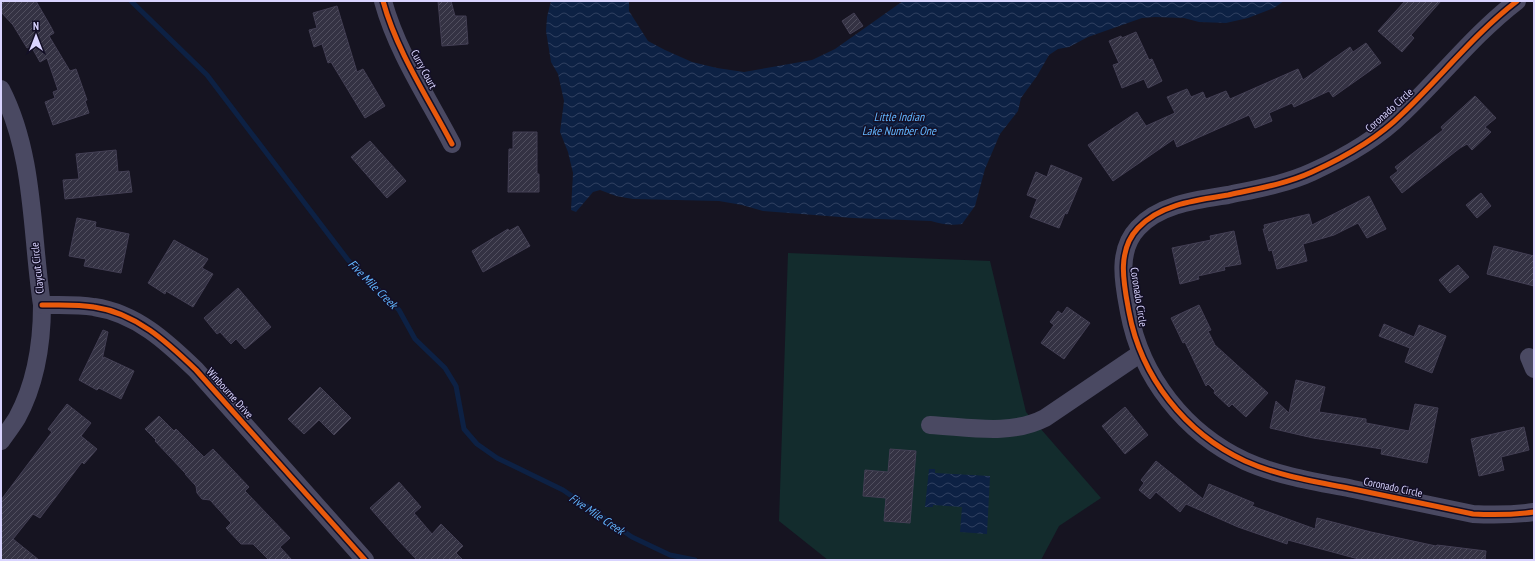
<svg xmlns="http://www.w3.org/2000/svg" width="1535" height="561" viewBox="0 0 1535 561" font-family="'PT Sans Narrow',sans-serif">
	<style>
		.green { fill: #132c2d }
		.water { fill: url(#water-waves) }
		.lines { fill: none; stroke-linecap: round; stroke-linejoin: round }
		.stream { stroke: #0d2144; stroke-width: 5 }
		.building { fill: url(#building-hatch); stroke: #433f54 }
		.minor { stroke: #4a4962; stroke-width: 18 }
		.cycleway-casing { stroke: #130f26; stroke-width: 8 }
		.cycleway { stroke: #e8590c; stroke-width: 5 }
		.labels { text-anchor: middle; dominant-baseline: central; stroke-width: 3; stroke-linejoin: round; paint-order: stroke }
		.street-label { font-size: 11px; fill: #d9d4ff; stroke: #130f26 }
		.water-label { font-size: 12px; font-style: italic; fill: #62b6ff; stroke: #130f26 }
	</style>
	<defs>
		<pattern id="water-waves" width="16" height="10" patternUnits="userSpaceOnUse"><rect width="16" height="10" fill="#0d2144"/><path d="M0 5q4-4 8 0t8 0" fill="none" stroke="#304060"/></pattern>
		<pattern id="building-hatch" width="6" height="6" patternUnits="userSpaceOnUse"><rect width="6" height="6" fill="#343243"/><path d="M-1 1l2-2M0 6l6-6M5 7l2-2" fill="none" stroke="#514f5f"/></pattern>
	</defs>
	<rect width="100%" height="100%" fill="#161421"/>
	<path class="green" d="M 788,253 L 990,261 L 1026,412 L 1101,498 L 1059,526 L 1041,560 L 828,560 L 779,521 Z"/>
	<g class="water">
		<path d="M 551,1 L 629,1 L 629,11 L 648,41 L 665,50 L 692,62 L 717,68 L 744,72 L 812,60 L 835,49 L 903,1 L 1284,1 L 1274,8 L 1248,18 L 1226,23 L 1199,22 L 1184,18 L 1155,17 L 1142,18 L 1088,37 L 1069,47 L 1058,49 L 1049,55 L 1037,76 L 1021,98 L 1018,111 L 1000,134 L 985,169 L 975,206 L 962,224 C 952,226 941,224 931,221 L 853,218 L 763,211 L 742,205 L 719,201 L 633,199 L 616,196 L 600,190 L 593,192 L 576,212 L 571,210 L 573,173 L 568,152 L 560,132 L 564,101 L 558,74 L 551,62 L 546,31 L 547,17 Z"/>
		<path d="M 929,469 L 935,469 L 935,473 L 990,476 L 987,534 L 960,532 L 962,507 L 933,505 L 933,507 L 925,507 Z"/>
	</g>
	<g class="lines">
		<path class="stream" d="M 131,1 L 207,75 L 348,260 L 399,310 L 415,339 L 445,368 L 456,386 L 464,429 L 477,444 L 497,458 L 563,490 L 632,537 L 670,555 L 695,560"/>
	</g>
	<g class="building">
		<path d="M 1,1 L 36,1 L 51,27 L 54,33 L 49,36 L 70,71 L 76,69 L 87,100 L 85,101 L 89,113 L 53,125 L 45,102 L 55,98 L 53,92 L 58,90 L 47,58 L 40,62 L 31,46 L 27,48 L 13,25 L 1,12 Z"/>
		<path d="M 438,1 L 451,1 L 455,16 L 466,16 L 468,44 L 442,46 Z"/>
		<path d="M 1405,1 L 1441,1 L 1411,35 L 1414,38 L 1402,52 L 1378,31 Z"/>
		<path d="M 337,6 L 357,72 L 363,69 L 385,106 L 365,118 L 331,62 L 328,63 L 322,44 L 314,47 L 309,30 L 317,28 L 313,13 Z"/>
		<path d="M 854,13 L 863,26 L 850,34 L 842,21 Z"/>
		<path d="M 1136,32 L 1149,60 L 1152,59 L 1162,81 L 1148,88 L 1144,79 L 1122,88 L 1113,65 L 1119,63 L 1109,41 L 1121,36 L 1122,38 Z"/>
		<path d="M 1366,43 L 1381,63 L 1333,97 L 1329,91 L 1294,107 L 1292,103 L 1269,113 L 1272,121 L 1255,128 L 1249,115 L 1177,147 L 1174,139 L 1113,181 L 1088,145 L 1137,112 L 1146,126 L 1175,113 L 1167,97 L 1187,89 L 1191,97 L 1203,92 L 1206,99 L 1226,91 L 1230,99 L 1298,69 L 1303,80 L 1350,47 L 1353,52 Z"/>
		<path d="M 1475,96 L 1496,118 L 1485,127 L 1491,132 L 1472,150 L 1467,144 L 1460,148 L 1402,193 L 1390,177 L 1398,171 L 1395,167 L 1443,130 L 1441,127 Z"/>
		<path d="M 513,132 L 537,132 L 537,174 L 539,174 L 539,192 L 508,192 L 509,149 L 513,149 Z"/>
		<path d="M 370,141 L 406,181 L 387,198 L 351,157 Z"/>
		<path d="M 116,150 L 118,172 L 129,171 L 132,192 L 65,199 L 63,180 L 79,179 L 76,154 Z"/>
		<path d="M 1051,165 L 1082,178 L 1067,214 L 1065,213 L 1059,228 L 1030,217 L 1037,199 L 1027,195 L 1036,172 L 1047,177 Z"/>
		<path d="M 1481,193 L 1491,206 L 1477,218 L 1466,205 Z"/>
		<path d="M 1369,196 L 1386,229 L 1367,238 L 1358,223 L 1334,235 L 1303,244 L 1307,261 L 1277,269 L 1272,250 L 1269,251 L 1263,229 L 1265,229 L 1264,225 L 1309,214 L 1312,225 Z"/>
		<path d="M 77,218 L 96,222 L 95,227 L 129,234 L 121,273 L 84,266 L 86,259 L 69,256 Z"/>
		<path d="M 518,226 L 530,246 L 483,272 L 472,251 L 508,229 L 509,231 Z"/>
		<path d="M 1234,231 L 1241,264 L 1224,267 L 1225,270 L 1198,276 L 1199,279 L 1180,284 L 1172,248 L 1211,240 L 1210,236 Z"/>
		<path d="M 174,240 L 208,259 L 202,268 L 213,274 L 193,307 L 166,291 L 165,294 L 148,283 Z"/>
		<path d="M 1494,246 L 1534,256 L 1534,286 L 1487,274 Z"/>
		<path d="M 1458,265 L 1469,277 L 1450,293 L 1439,280 Z"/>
		<path d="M 238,288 L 271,327 L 245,349 L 236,339 L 231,344 L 220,332 L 217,334 L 204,318 Z"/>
		<path d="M 1199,305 L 1211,330 L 1208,331 L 1215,345 L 1268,393 L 1246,417 L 1232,404 L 1229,407 L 1214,393 L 1215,391 L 1208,384 L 1206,386 L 1185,342 L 1183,343 L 1171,318 Z"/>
		<path d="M 1067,307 L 1090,323 L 1064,359 L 1041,343 L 1054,325 L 1050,322 L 1058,311 L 1062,314 Z"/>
		<path d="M 1384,324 L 1414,337 L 1419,325 L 1446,336 L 1432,373 L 1405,362 L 1410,348 L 1379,336 Z"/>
		<path d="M 103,330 L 108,332 L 102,360 L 104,357 L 134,371 L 121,399 L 99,388 L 97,390 L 79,380 Z"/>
		<path d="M 1296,380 L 1325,387 L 1319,412 L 1366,419 L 1366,423 L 1409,431 L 1415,404 L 1438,408 L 1427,463 L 1381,454 L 1382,449 L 1313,438 L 1270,428 L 1276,401 L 1289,413 Z"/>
		<path d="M 320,387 L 351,418 L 334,435 L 319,420 L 304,434 L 288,419 Z"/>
		<path d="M 67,404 L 91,423 L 81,436 L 97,449 L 84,464 L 82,462 L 40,518 L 33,514 L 13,539 L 39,560 L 1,560 L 1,500 L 52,432 L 48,429 Z"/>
		<path d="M 1125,407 L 1148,435 L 1125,454 L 1102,426 Z"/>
		<path d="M 159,416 L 174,431 L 176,429 L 204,457 L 213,449 L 249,487 L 245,491 L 290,538 L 280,547 L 292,560 L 269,560 L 253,544 L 241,544 L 226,528 L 231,523 L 210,500 L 202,499 L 197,493 L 196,486 L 185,474 L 186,474 L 155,441 L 156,440 L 145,429 Z"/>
		<path d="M 1524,427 L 1529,450 L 1501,457 L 1504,470 L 1479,476 L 1471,439 Z"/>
		<path d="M 890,449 L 916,451 L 910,523 L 884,521 L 886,498 L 863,496 L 865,470 L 888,472 Z"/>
		<path d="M 1156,461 L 1203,499 L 1209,484 L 1254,503 L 1252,506 L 1315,529 L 1317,518 L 1371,532 L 1436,546 L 1437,545 L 1486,551 L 1485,560 L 1362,560 L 1288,540 L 1287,544 L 1238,527 L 1186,504 L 1180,512 L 1156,492 L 1150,499 L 1139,490 L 1144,483 L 1141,480 Z"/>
		<path d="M 399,482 L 421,507 L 414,513 L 432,534 L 441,524 L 463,546 L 456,553 L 463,560 L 417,560 L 399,541 L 370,508 Z"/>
	</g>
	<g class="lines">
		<g class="minor">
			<path d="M 383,1 C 397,52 428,98 452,144"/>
			<path d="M 1517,1 C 1474,34 1441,77 1402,114 C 1377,139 1345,157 1312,172 C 1286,184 1256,189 1228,195 C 1197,200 1160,204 1138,228 C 1116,251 1124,285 1129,312 C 1141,377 1185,433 1245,461 C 1278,476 1317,482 1353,489 C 1393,497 1433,506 1473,514 C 1494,515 1513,515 1534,512"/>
			<path d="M 1,89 C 35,155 31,233 42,305 C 42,345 36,383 17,418 C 12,426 6,434 1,441"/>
			<path d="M 42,305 C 59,305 77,304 94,307 C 136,313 167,342 196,370 L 365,560"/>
			<path d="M 1529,357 L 1534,369"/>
			<path d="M 930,425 C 969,427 1010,436 1045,418 L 1141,353"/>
		</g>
		<defs>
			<g id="cycleway">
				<path d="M 383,1 C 397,52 428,98 452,144"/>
				<path d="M 1517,1 C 1474,34 1441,77 1402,114 C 1377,139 1345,157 1312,172 C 1286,184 1256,189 1228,195 C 1197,200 1160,204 1138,228 C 1116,251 1124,285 1129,312 C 1141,377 1185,433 1245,461 C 1278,476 1317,482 1353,489 C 1393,497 1433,506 1473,514 C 1494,515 1513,515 1534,512"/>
				<path d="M 42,305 C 59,305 77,304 94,307 C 136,313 167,342 196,370 L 365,560"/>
			</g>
		</defs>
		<use href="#cycleway" class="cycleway-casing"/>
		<use href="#cycleway" class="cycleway"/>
	</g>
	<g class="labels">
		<g class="street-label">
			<text transform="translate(424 69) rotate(62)">Curry Court</text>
			<text transform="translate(1389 110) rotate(-42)">Coronado Circle</text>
			<text transform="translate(37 268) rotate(-96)">Claycut Circle</text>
			<text transform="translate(1139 297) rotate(81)">Coronado Circle</text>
			<text transform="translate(230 393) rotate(48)">Winbourne Drive</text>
			<text transform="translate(1393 487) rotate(12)">Coronado Circle</text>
		</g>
		<g class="water-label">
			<text x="899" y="116">Little Indian<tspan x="899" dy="14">Lake Number One</tspan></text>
			<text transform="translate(373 284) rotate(45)">Five Mile Creek</text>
			<text transform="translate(597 514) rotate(34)">Five Mile Creek</text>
		</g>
	</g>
	<rect width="1535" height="561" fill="none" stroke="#d9d4ff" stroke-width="4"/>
	<g transform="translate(36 36)" stroke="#130f26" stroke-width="3" paint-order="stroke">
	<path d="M0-3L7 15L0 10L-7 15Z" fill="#d9d4ff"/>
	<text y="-6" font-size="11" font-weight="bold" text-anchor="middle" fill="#d9d4ff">N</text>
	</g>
</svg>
